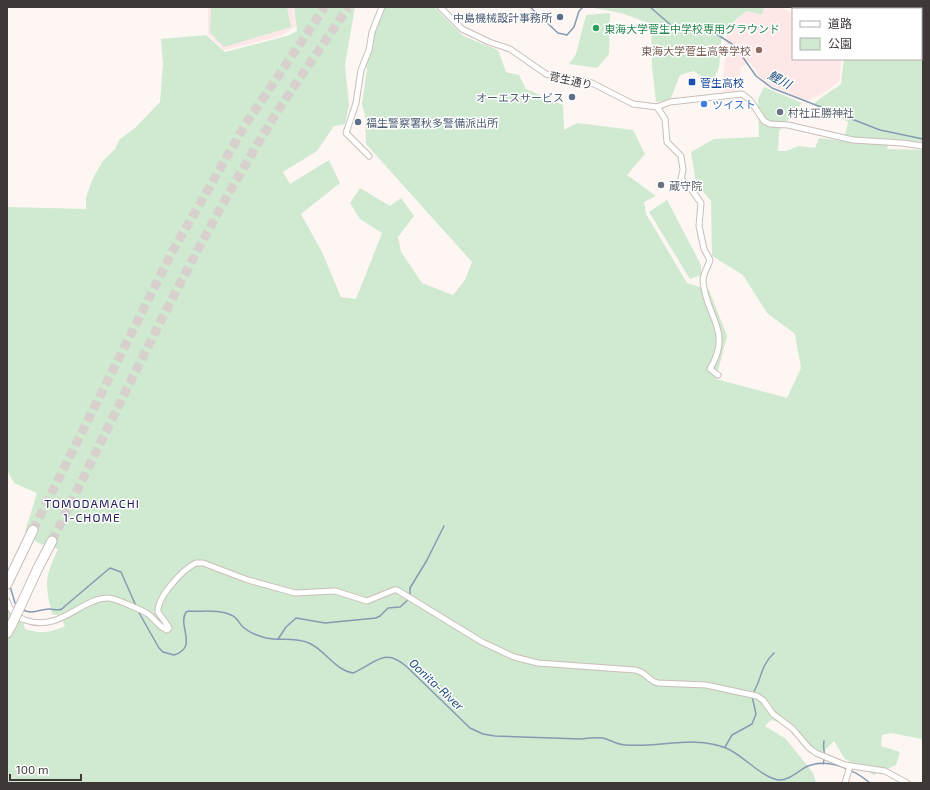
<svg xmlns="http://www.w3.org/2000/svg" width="930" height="790" viewBox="0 0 930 790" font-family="'Exo 2','Noto Sans JP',sans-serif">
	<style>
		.education { fill: #fee8e7 }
		.green { fill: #cfead0 }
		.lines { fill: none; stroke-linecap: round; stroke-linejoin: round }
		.stream { stroke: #859bb3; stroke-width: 1.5 }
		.highway-tunnel { stroke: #d7d0cd; stroke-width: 9; stroke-dasharray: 9 4.5; stroke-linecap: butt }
		.street-casing { stroke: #cabeb8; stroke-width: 7 }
		.highway-casing { stroke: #cabeb8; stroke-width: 11 }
		.street { stroke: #fff; stroke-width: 5 }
		.highway { stroke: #fff; stroke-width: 9 }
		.highway-bridge-casing { stroke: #cabeb8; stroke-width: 11; stroke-linecap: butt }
		.highway-bridge { stroke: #fff; stroke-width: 9 }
		.service-dot { fill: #5c6f8a; stroke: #fff; stroke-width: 1.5 }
		.leisure-dot { fill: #2e9e5b; stroke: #fff; stroke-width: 1.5 }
		.education-dot { fill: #8d6e63; stroke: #fff; stroke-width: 1.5 }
		.transit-dot { fill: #1a4fb4; stroke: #fff; stroke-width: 1.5 }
		.shop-dot { fill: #3f7fe0; stroke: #fff; stroke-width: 1.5 }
		.worship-dot { fill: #6b7280; stroke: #fff; stroke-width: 1.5 }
		.labels { text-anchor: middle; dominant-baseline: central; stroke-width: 3; stroke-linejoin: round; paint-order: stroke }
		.service-label { font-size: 11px; fill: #4e5e75; stroke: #fff; text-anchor: end }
		.leisure-label { font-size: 11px; fill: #27864d; stroke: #fff; text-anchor: start }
		.education-label { font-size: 11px; fill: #785e54; stroke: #fff; text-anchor: end }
		.street-label { font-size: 11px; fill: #3e3937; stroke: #fff }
		.transit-label { font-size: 11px; fill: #164399; stroke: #fff; text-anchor: start }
		.shop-label { font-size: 11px; fill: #366cbe; stroke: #fff; text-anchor: start }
		.worship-label { font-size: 11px; fill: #5b616d; stroke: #fff; text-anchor: start }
		.water-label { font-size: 12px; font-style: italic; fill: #1b4c78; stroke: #fff }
		.neighbourhood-label { font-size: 12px; letter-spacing: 1px; fill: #27215b; stroke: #fff }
	</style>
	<rect width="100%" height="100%" fill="#fdf6f3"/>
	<g class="education">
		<path d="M 207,7 L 293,7 L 296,26 L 281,36 L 224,50 L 208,34 L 208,9 Z"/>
		<path d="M 760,7 L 779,7 L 793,13 L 793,59 L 841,59 L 840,81 L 823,93 L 807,101 L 770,85 L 759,76 L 750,62 L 741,67 L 740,75 L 738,76 L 736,91 L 722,92 L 727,35 L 732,24 L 745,13 Z"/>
	</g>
	<g class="green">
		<path d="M 211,7 L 287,7 L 291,27 L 224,47 L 210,32 Z"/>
		<path d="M 294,7 L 355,7 L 345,65 L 349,105 L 345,124 L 334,126 L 317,151 L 283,172 L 290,184 L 329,160 L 340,183 L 301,214 L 322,252 L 341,297 L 356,299 L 382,233 L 360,219 L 350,203 L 360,188 L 390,206 L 401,198 L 414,216 L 398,237 L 401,252 L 422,283 L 453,295 L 465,280 L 472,262 L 366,144 L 365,115 L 362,105 L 367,69 L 363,57 L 381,7 L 434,7 L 463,36 L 498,50 L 506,72 L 519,75 L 526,89 L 563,105 L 564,130 L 577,123 L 633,130 L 645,154 L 627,175 L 656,196 L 644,202 L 646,214 L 687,283 L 709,290 L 727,336 L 716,379 L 787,398 L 801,368 L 795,334 L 767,313 L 743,275 L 712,256 L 711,201 L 696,183 L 691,152 L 714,139 L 759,137 L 758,99 L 764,87 L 802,103 L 779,131 L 778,151 L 786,151 L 799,146 L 815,148 L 819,138 L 844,141 L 848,122 L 814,103 L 841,84 L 844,59 L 921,59 L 921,9 L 825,9 L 824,7 L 923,7 L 923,142 L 889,140 L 887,149 L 923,150 L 923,737 L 922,739 L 891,733 L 882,735 L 881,746 L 900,752 L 896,765 L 874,775 L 845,759 L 834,741 L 823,752 L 809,753 L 788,725 L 771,720 L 765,726 L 786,739 L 813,773 L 816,783 L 7,783 L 7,612 L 23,622 L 25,629 C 41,634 50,633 65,626 L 60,616 L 52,614 C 45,583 44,579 58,549 L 38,543 L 25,532 L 37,493 L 14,483 L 7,470 L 7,207 L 86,209 L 86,198 L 92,180 L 102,162 L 115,149 L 119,140 L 136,127 L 160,102 L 163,64 L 161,39 L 206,35 L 225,52 L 287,36 L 297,31 Z"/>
		<path d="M 589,7 L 764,7 L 762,15 L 747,11 C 737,18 728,25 723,36 C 716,54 726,65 710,83 L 694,71 L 680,75 L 670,100 L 656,102 L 652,66 L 651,24 L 621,13 Z"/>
		<path d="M 610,13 L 609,54 L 597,68 L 569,64 L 576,54 L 586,15 Z"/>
		<path d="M 667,200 L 701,265 L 701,275 L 690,279 L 649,212 Z"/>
	</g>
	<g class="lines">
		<g class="stream">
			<path d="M 530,7 L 558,33 L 567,35 L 574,27 L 579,11 L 583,7"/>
			<path d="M 616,7 L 619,7"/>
			<path d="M 650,7 L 672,26 L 715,33 L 735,46 L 756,76 L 772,88 L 880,130 L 923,139"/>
			<path d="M 7,561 L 7,566"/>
			<path d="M 7,568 L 8,573"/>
			<path d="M 10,586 L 15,603 L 17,605"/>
			<path d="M 410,596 L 410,588 L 427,560 L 444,526"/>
			<path d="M 23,610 C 34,615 39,609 49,609 C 54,609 57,611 62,609 L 65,606 L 110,568 L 121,572 L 136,606"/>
			<path d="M 138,611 L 159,648 L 163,652 L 174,655 C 199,647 177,626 186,612 L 189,611 C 202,612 219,609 231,615 C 237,617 238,622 242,626 C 248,632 258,636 266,638 C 280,641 295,637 309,643 C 325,650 335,670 353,673 C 375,664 384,646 407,667 L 470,728 L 483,734 L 495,736 L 581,739 C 588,738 596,737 603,738 C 611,740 618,745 626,745 C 659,748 694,735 726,748 C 743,755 761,777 778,780 C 789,781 799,770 808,766 C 828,758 855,770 870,783"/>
			<path d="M 278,639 L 286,627 L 296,618 L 325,623 L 376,618 L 380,616 L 388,608 L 400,607 L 409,599"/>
			<path d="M 753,693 C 762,679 760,666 774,653"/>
			<path d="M 725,747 L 732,735 L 752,724 L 756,714 L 752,696"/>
			<path d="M 823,764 C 827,753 822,750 824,741"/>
		</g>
		<g class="highway-tunnel">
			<path d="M 33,530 L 171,254 L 245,125 L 325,7"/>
			<path d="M 52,541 C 120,405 184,265 263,135 C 289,91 320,50 348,7"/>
		</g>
		<defs>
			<g id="street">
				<path d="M 440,7 L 462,29 L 489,42 L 510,49 L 546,74 L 592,83 L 633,104 L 657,107 L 670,102 L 742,94 L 750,100 L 764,121 L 770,124 L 788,125 L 853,140 L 902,143 L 923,146"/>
				<path d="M 657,107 L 665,119 L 667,142 L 681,156 L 683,170 L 681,179 L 689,186 L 701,203 L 699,226 L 704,249 L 710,260 C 708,267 703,273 703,281 C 706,318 733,330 710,369 L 718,375"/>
				<path d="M 369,156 L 346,133 L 356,103 L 361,70 L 369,50 L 372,32 L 382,7"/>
				<path d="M 7,601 C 10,611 15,617 25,620 C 60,633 82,597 109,598 C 114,598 144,611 148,614 C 155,619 159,627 167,630 L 169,628 L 168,626 L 158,612 C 157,597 183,569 196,563 L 203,563 L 248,580 L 295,593 L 335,591 L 367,601 L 394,590 L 397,590 L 482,642 L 514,657 L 538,663 L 635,670 C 647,672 648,681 658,683 L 706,685 L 757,696 L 763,700 L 773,714 L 793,729 L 809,748 L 816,753 L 845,765 L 885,771 L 907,783"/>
				<path d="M 845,783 L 850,766"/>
			</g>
			<g id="highway">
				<path d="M 38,568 L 52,541"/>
				<path d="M 7,584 L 33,530"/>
				<path d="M 7,633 L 12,624"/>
			</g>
		</defs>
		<use href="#street" class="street-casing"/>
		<use href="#highway" class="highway-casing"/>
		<use href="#street" class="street"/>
		<use href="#highway" class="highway"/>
		<defs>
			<path id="highway-bridge" d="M 12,624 L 38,568"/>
		</defs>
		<use href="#highway-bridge" class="highway-bridge-casing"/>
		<use href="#highway-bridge" class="highway-bridge"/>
	</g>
	<g class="service-dot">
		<circle cx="560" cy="17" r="4"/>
		<circle cx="572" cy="97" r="4"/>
		<circle cx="358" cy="122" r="4"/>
	</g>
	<circle class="leisure-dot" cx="596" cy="28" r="4"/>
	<circle class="education-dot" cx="759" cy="50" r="4"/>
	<rect class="transit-dot" x="688" y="78" width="8" height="8" rx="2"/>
	<circle class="shop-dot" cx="704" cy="104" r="4"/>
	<g class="worship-dot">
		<circle cx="780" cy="112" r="4"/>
		<circle cx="661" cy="185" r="4"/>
	</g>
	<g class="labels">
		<g class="service-label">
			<text x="552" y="17">中島機械設計事務所</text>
			<text x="564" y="97">オーエスサービス</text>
			<text x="366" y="122" text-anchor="start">福生警察署秋多警備派出所</text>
		</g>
		<g class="leisure-label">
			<text x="604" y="28">東海大学菅生中学校専用グラウンド</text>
		</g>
		<g class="education-label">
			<text x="751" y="50">東海大学菅生高等学校</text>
		</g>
		<g class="street-label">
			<text transform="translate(571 80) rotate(13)">菅生通り</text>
		</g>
		<g class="transit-label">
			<text x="700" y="82">菅生高校</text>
		</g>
		<g class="shop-label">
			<text x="712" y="104">ツイスト</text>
		</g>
		<g class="worship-label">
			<text x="788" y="112">村社正勝神社</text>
			<text x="669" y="185">蔵守院</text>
		</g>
		<g class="water-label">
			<text transform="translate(780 79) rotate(28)">鯉川</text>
			<text transform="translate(437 684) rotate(43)">Oonita-River</text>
		</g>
		<g class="neighbourhood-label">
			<text x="92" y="503">TOMODAMACHI<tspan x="92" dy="14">1-CHOME</tspan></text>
		</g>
	</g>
	<rect width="930" height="790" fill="none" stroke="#3e3937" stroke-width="16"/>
	<rect x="792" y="8" width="130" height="52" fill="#ffffff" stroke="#b2b0af"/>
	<rect x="800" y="21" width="20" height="6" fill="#ffffff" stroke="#b2b0af"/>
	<text x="828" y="28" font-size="12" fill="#3e3937">道路</text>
	<rect x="800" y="38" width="20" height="12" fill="#cfead0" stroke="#b2b0af"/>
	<text x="828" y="48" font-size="12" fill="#3e3937">公園</text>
	<path d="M10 774v6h71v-6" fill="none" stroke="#3e3937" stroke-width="2"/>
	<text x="16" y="774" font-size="12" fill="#3e3937" stroke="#ffffff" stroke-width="3" paint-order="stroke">100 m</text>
</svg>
